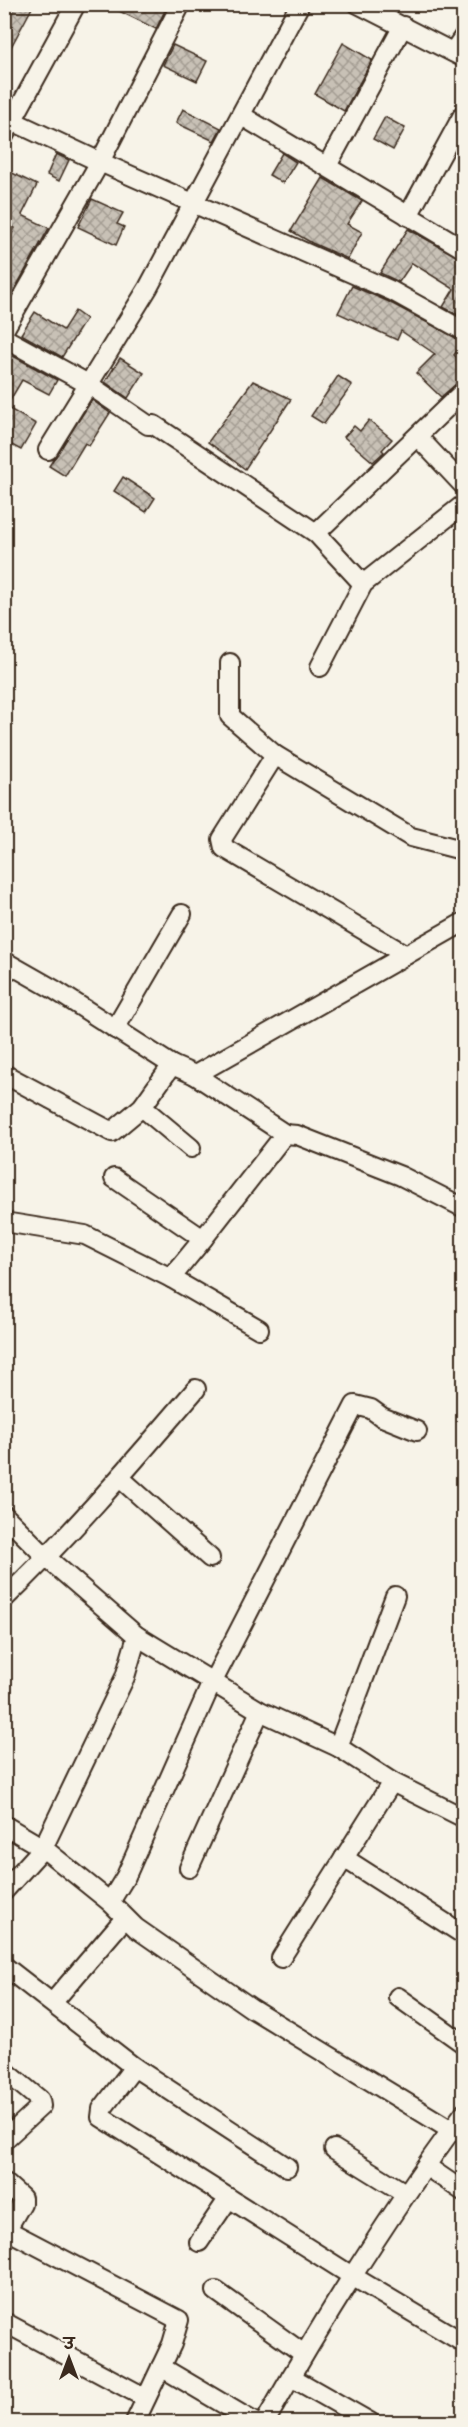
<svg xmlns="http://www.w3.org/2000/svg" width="468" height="2427" viewBox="0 0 468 2427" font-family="Pangolin,'Playpen Sans Deva',sans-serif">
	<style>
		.building { fill: url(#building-cross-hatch); stroke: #3b2a1e; stroke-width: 1.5 }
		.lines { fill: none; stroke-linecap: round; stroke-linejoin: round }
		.street-casing { stroke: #3b2a1e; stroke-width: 22 }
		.street { stroke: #f7f3e8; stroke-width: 18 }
	</style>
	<defs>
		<pattern id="building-cross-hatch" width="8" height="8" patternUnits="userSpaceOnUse" patternTransform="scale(1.5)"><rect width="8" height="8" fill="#c8c1b6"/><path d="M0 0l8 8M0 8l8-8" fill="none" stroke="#a49d93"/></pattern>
	</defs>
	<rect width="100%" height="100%" fill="#f7f3e8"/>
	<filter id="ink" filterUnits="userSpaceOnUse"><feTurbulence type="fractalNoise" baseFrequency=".0167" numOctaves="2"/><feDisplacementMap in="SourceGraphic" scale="12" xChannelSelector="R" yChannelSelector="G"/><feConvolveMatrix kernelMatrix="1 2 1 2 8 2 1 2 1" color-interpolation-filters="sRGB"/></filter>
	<g filter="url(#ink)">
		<g class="building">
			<path d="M 4,4 L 34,4 L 4,60 Z"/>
			<path d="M 105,4 L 168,4 L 156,29 Z"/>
			<path d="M 343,43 L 372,60 L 344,111 L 315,94 Z"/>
			<path d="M 173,45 L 207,61 L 197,81 L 163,65 Z"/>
			<path d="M 183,109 L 221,128 L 214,141 L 176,123 Z"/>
			<path d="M 385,117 L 405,128 L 393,150 L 373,139 Z"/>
			<path d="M 282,153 L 296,162 L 283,183 L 269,175 Z"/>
			<path d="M 56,154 L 69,160 L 59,181 L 47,175 Z"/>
			<path d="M 4,169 L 37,185 L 22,215 L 49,228 L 12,294 L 4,290 L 4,248 L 15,228 L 4,223 Z"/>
			<path d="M 323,178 L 362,201 L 347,224 L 362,232 L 348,259 L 312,243 L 291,231 Z"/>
			<path d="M 92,199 L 123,213 L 117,224 L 124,227 L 116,245 L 78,227 Z"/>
			<path d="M 408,229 L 464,260 L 464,318 L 443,307 L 454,289 L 412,263 L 399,282 L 380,273 Z"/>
			<path d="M 352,286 L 387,301 L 464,342 L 454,355 L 464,365 L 464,377 L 441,397 L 416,373 L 435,354 L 401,331 L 397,340 L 338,313 Z"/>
			<path d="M 75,311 L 86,319 L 62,357 L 21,334 L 35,312 L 63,330 Z"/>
			<path d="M 4,351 L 57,380 L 49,394 L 22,380 L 6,407 L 36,424 L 21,450 L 4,441 Z"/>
			<path d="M 120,358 L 144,373 L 128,398 L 105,382 Z"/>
			<path d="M 338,376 L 352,385 L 324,424 L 311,416 Z"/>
			<path d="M 253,381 L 291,399 L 245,469 L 208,442 Z"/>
			<path d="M 92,400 L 110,413 L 89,446 L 85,443 L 65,476 L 49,466 Z"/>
			<path d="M 369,420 L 392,439 L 382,450 L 384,452 L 373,462 L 344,437 L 354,426 L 360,431 Z"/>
			<path d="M 123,477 L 155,498 L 146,512 L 114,491 Z"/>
		</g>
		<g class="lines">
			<defs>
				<g id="street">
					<path d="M 358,4 L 464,58"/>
					<path d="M 453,52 L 464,36"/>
					<path d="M 242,116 L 464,249"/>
					<path d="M 4,117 L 100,162 L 392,291 L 464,331"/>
					<path d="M 4,136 L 76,4"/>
					<path d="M 327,166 L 403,26"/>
					<path d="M 408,216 L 464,113"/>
					<path d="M 4,330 L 100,162 L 181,4"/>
					<path d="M 4,338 L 88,384 L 148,425 L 154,425 L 316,533 L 363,584"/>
					<path d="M 418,437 L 464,486"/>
					<path d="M 48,450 L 148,288 L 300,4"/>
					<path d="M 316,533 L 464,391"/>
					<path d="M 230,663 L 230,716 L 275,755 L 411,837 L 458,849 L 464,853"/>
					<path d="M 320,667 L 363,584 L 464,504"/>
					<path d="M 275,755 L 222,839 L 224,848 L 406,955"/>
					<path d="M 4,961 L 55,990 L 172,1065 L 195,1075 L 285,1134 L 297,1135 L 401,1176 L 464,1208"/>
					<path d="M 115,1029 L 182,914"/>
					<path d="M 4,1074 L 112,1132 L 142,1107 L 172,1065"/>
					<path d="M 195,1075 L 464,922"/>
					<path d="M 142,1107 L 191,1148"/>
					<path d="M 114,1178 L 203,1239 L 285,1134"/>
					<path d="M 4,1222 L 85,1235 L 171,1278 L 259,1329"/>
					<path d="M 171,1278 L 203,1239"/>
					<path d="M 120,1478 L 210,1558"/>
					<path d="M 4,1515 L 47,1558 L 137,1636 L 260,1711 L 338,1747 L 392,1782 L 464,1818"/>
					<path d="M 4,1599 C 73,1533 134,1461 196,1389"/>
					<path d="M 338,1747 L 395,1596"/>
					<path d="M 4,1825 L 43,1848 L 110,1902 L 136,1928 L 251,2008 L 451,2130"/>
					<path d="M 344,1858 L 464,1935"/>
					<path d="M 189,1868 L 260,1711"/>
					<path d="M 4,1891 L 43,1848 L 125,1677 L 137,1636"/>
					<path d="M 110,1902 L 126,1876 L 209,1689 L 355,1405 L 371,1409 L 382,1417 L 417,1431"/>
					<path d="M 281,1958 L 392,1782"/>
					<path d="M 4,1966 L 134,2067 L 287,2167"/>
					<path d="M 398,1997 L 464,2044"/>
					<path d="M 53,2002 L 125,1918"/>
					<path d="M 134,2067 L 102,2109 L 101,2117 L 352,2276 L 464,2343"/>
					<path d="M 4,2070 L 40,2100 L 41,2106 L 4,2140"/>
					<path d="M 334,2149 L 405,2193"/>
					<path d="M 426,2166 L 464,2192"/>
					<path d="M 4,2182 L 22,2198 L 22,2203 L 4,2234"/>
					<path d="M 7,2230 L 179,2320 L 172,2344 L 135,2422"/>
					<path d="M 199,2242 L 229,2198"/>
					<path d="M 216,2291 L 304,2354"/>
					<path d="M 4,2322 L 146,2398"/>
					<path d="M 161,2367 L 254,2422"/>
					<path d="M 291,2377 L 370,2422"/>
					<path d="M 265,2422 C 326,2315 390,2212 464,2113"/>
				</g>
			</defs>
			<use href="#street" class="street-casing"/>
			<use href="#street" class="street"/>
		</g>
	</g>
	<rect width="468" height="2427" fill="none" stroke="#f7f3e8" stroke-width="24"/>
	<rect x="12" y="12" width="444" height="2403" fill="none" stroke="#3b2a1e" stroke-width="2" filter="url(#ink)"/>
	<g transform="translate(69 2358)" stroke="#f7f3e8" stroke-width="4.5" paint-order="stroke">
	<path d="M0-4.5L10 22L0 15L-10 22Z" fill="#3b2a1e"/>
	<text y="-9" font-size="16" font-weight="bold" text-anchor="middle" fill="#3b2a1e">उ</text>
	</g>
</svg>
